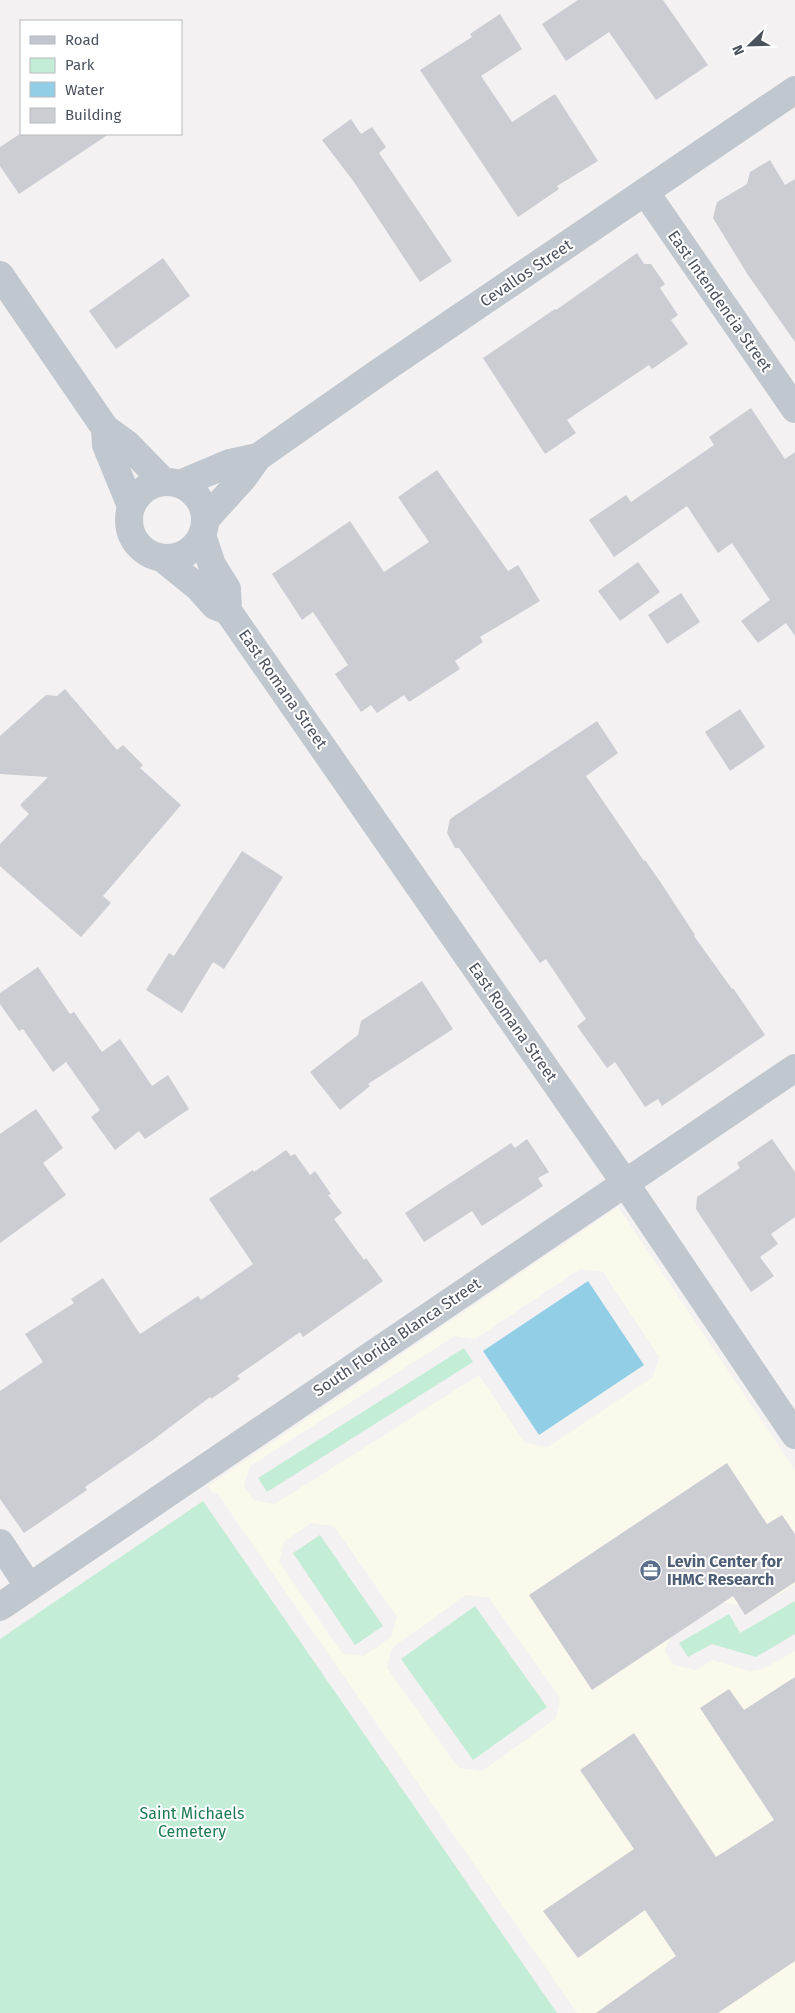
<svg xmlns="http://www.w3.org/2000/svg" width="795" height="2013" viewBox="0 0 795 2013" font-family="'Fira Sans',sans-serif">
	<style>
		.commercial { fill: #fbf8ec; fill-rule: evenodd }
		.green { fill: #c3edd7 }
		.water { fill: #92cfe7 }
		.building { fill: #cbcdd3 }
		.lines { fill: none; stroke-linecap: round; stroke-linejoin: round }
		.minor { stroke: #c0c7ce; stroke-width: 28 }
		.labels { text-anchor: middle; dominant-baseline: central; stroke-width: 4; stroke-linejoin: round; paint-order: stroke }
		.street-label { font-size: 16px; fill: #4a525d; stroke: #fff }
		.service-label { font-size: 16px; font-weight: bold; fill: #4e5e75; stroke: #fff; text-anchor: start }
		.park-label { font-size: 16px; fill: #1d7c54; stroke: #fff }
	</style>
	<rect width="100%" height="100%" fill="#f3f1f1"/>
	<path class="commercial" d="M 618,1207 L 795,1470 L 795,1585 L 747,1613 L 743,1606 L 721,1602 L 672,1631 L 665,1651 L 674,1665 L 696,1670 L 712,1660 L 749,1671 L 763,1669 L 795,1651 L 795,2013 L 577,2013 L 217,1493 L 212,1492 L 208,1486 ZM 580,1269 L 603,1272 L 659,1357 L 653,1377 L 548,1447 L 525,1443 L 479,1375 L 275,1504 L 253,1500 L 244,1486 L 250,1466 L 455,1336 L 475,1339 ZM 311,1523 L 334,1526 L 397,1617 L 391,1637 L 364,1656 L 342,1653 L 279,1562 L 284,1542 ZM 466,1595 L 489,1598 L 560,1698 L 556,1718 L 482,1771 L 459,1768 L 387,1668 L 392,1648 Z"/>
	<g class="green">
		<path d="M 464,1348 L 473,1362 L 267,1492 L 258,1478 Z"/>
		<path d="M 203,1501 L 557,2013 L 0,2013 L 0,1639 Z"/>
		<path d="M 320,1535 L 383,1626 L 355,1645 L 293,1553 Z"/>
		<path d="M 795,1601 L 795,1634 L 756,1657 L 712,1644 L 688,1657 L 679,1643 L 729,1614 L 740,1633 Z"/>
		<path d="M 475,1606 L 547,1707 L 473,1760 L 401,1659 Z"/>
	</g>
	<path class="water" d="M 588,1281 L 644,1365 L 539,1435 L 483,1351 Z"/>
	<g class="building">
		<path d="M 578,0 L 663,0 L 708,65 L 656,100 L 609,32 L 566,61 L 542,24 Z"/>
		<path d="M 500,14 L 522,49 L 481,76 L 512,122 L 555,94 L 598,161 L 557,186 L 559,189 L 518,217 L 420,70 L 472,37 L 470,34 Z"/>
		<path d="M 351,119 L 361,134 L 372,127 L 386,147 L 379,153 L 452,261 L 420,282 L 354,182 L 322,140 Z"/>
		<path d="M 20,134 L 109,134 L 19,194 L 0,166 L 0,147 Z"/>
		<path d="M 770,160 L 785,185 L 795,179 L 795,342 L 748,275 L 713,218 L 717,202 L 747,184 L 750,172 Z"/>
		<path d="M 637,253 L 644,264 L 651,264 L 665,284 L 660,288 L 678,315 L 671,320 L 688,344 L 652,369 L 649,365 L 567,420 L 576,433 L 545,454 L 483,358 L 555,309 L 556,310 Z"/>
		<path d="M 163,258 L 190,296 L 116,349 L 89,311 Z"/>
		<path d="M 751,408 L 785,459 L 795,452 L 795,636 L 786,623 L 758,643 L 741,621 L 770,600 L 732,543 L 718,553 L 687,506 L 614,557 L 589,520 L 626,495 L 631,502 L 714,445 L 709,437 Z"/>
		<path d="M 437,470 L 508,571 L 518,565 L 540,601 L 480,637 L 483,642 L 455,661 L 460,669 L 409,702 L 404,695 L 377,713 L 371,705 L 361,712 L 335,674 L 348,665 L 313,612 L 302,620 L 272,574 L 350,521 L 384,572 L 429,542 L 398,497 Z"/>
		<path d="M 638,562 L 660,592 L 620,621 L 598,591 Z"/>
		<path d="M 681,593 L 700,622 L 667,644 L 648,615 Z"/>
		<path d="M 65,689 L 117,750 L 123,745 L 143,765 L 140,768 L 181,805 L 103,896 L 111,903 L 81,937 L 0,866 L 0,844 L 29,814 L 20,805 L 48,777 L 0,774 L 0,736 L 46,695 L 57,696 Z"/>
		<path d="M 740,709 L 765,747 L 730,771 L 705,732 Z"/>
		<path d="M 597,721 L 618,753 L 586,776 L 644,861 L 645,860 L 661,883 L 695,935 L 694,936 L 732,989 L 733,988 L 765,1035 L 662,1106 L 658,1099 L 645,1107 L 615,1062 L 607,1068 L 577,1026 L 586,1019 L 546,959 L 540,963 L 459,848 L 455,848 L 447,833 L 450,819 Z"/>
		<path d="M 242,851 L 283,877 L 224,969 L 213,962 L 182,1013 L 146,990 L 169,953 L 174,956 Z"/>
		<path d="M 38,967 L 70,1014 L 74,1012 L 102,1052 L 120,1039 L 152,1086 L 168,1075 L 189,1109 L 145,1139 L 139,1131 L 115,1150 L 91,1117 L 100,1110 L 66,1062 L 53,1072 L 23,1029 L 19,1031 L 0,1004 L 0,993 Z"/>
		<path d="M 422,981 L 453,1029 L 368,1084 L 370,1086 L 340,1110 L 310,1072 L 358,1035 L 361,1021 Z"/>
		<path d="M 36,1109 L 63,1148 L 43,1163 L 66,1195 L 0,1243 L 0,1134 Z"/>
		<path d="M 527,1139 L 549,1172 L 538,1178 L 543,1186 L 482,1226 L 472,1211 L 424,1242 L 405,1213 L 511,1143 L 515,1148 Z"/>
		<path d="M 772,1139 L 795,1172 L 795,1217 L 771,1234 L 778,1244 L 760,1257 L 774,1276 L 751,1292 L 696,1209 L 697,1197 L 740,1168 L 737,1163 Z"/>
		<path d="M 286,1150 L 291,1156 L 295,1154 L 310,1175 L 315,1171 L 331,1194 L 328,1195 L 342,1213 L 334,1219 L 364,1260 L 366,1258 L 383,1281 L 303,1337 L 300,1332 L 237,1376 L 240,1379 L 211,1399 L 210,1397 L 153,1440 L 85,1487 L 87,1490 L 24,1533 L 0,1499 L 0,1391 L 43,1362 L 25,1334 L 74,1303 L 71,1299 L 103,1278 L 140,1334 L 198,1296 L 201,1300 L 253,1264 L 209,1199 L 253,1170 L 254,1172 Z"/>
		<path d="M 727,1463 L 767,1524 L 782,1515 L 795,1534 L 795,1582 L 745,1615 L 733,1596 L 592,1690 L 529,1595 Z"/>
		<path d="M 795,1677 L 795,1961 L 718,2013 L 596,2013 L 676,1956 L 645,1910 L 578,1958 L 543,1911 L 634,1849 L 580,1770 L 634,1733 L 716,1857 L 774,1820 L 700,1708 L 729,1689 L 744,1710 Z"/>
	</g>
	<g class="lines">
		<g class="minor">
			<path d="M 646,193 L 795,409"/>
			<path d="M 0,275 L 105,428 L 127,444 L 164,482"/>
			<path d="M 105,428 L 106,445 L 131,506"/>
			<circle cx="167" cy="520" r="38"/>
			<path d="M 180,484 L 230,463 L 258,457"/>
			<path d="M 205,520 L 243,478 L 258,457 L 378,373 L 795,90"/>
			<path d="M 202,535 L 212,565 L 227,589 L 228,611 L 625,1183 L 795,1435"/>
			<path d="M 162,558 L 199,588 L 215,606 L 228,611"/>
			<path d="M 0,1543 L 29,1587"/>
			<path d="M 0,1607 L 795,1068"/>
		</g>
	</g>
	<defs>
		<symbol id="office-disc" viewBox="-11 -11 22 22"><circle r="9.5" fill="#5c6f8a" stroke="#fff"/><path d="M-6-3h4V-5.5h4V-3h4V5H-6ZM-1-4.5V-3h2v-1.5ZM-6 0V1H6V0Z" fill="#fff"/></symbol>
	</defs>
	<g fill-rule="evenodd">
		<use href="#office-disc" x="638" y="1558" width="25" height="25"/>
	</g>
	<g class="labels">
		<g class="street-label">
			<text transform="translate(526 273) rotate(-34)">Cevallos Street</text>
			<text transform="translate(720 301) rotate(55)">East Intendencia Street</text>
			<text transform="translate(283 689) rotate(55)">East Romana Street</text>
			<text transform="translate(513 1022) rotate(55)">East Romana Street</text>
			<text transform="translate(397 1337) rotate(-34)">South Florida Blanca Street</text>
		</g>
		<g class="service-label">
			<text x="667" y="1561">Levin Center for<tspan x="667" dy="18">IHMC Research</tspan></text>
		</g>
		<g class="park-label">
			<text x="192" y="1813">Saint Michaels<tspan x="192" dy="18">Cemetery</tspan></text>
		</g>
	</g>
	<rect x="20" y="20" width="162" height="115" fill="#ffffff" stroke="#b7babe"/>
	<rect x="30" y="36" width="25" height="8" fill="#c0c7ce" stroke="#b7babe"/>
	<text x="65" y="45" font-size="15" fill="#4a525d">Road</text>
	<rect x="30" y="58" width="25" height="15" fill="#c3edd7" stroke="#b7babe"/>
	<text x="65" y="70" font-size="15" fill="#4a525d">Park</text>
	<rect x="30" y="82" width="25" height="15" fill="#92cfe7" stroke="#b7babe"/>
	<text x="65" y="95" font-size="15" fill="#4a525d">Water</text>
	<rect x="30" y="108" width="25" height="15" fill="#cbcdd3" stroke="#b7babe"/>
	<text x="65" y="120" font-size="15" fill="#4a525d">Building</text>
	<g transform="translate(750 45) rotate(247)" stroke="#ffffff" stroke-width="4" paint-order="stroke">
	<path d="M0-4L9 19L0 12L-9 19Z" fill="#4a525d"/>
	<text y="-8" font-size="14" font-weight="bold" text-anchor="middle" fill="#4a525d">N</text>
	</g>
</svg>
